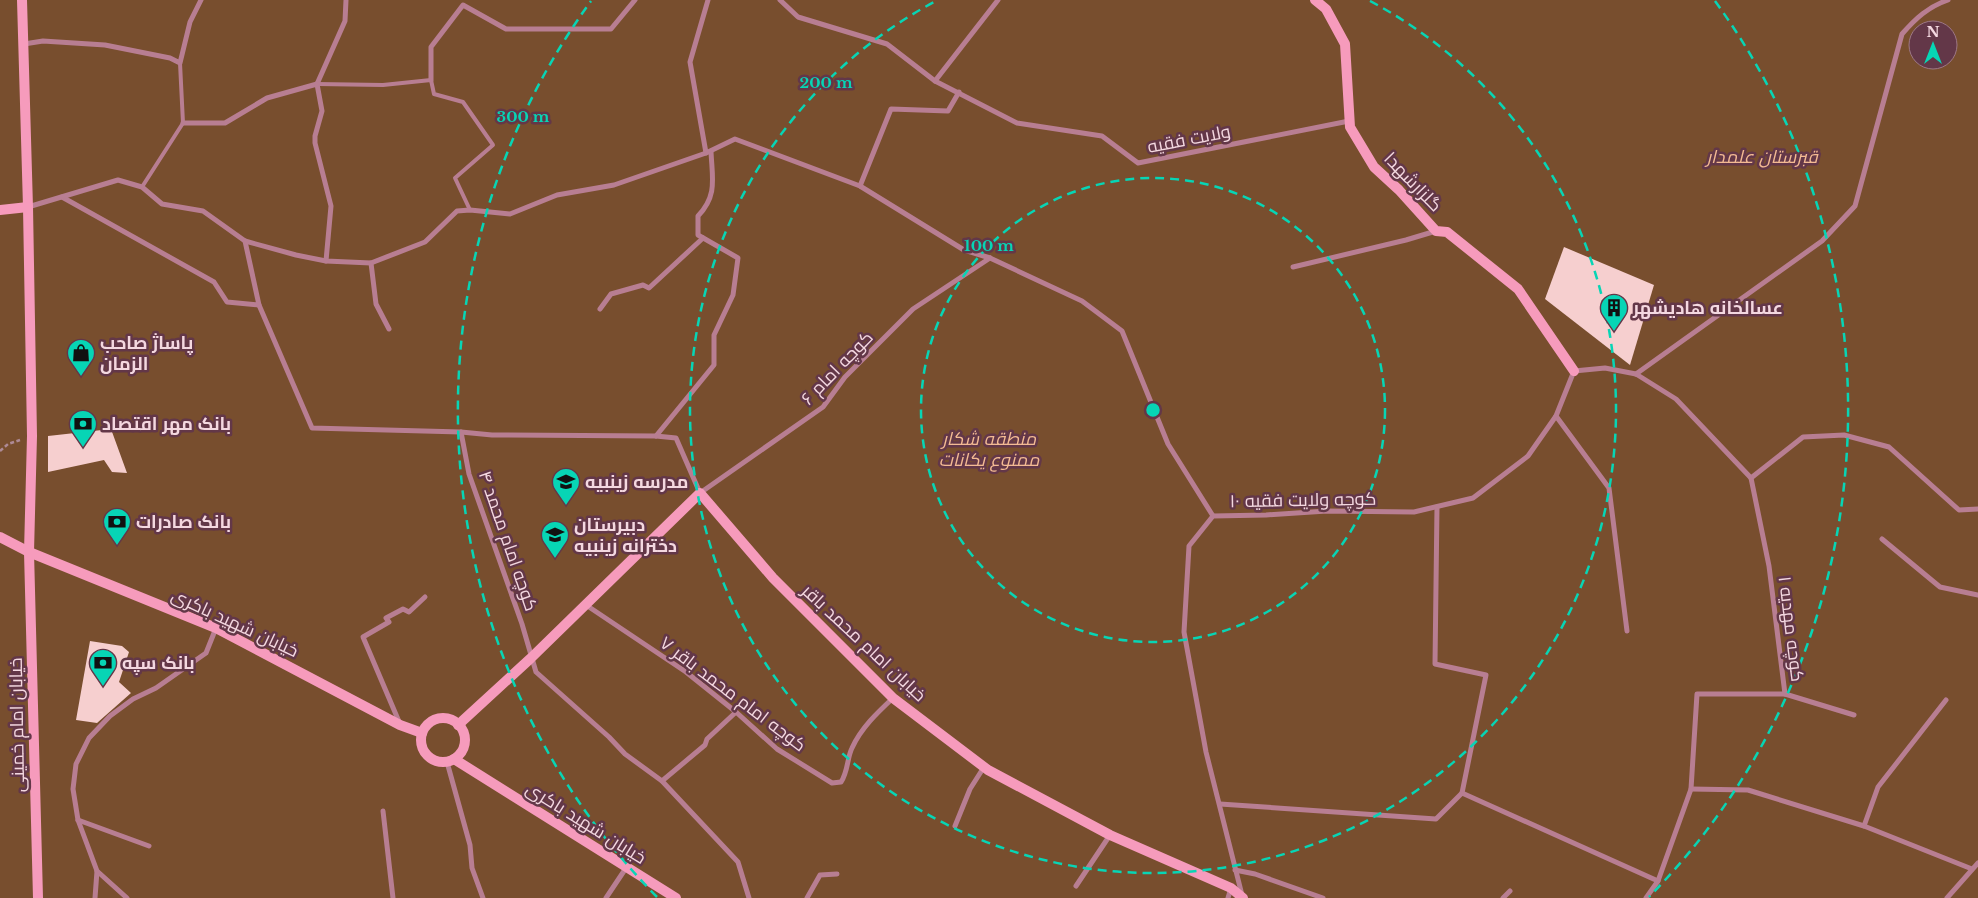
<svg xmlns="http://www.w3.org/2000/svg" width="1978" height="898" viewBox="0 0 1978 898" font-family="'Libre Baskerville',Cairo,serif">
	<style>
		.green { fill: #784e2e; fill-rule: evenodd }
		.building { fill: #f6cfcf }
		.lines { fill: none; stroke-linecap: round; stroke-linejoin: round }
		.path { stroke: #ae8a96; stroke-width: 2.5; stroke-dasharray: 4 2.5; stroke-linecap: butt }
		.lane { stroke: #b87e92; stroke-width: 4 }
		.street { stroke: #b87e92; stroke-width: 5 }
		.secondary { stroke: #f69bbc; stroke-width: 10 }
		.ring { fill: none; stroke: #07d5b5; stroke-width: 2.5; stroke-dasharray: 9 6 }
		.labels { text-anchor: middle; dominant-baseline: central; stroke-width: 5; stroke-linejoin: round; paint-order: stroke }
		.street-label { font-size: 18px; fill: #f4d8e0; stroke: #633748 }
		.park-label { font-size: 18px; font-style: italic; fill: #f4bb93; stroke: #633748 }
		.poi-label { font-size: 18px; font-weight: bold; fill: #f4d8e0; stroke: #633748; text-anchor: start }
		.centre { fill: #07d5b5; stroke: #633748; stroke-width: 2.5 }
		.ring-label { font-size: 15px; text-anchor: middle; font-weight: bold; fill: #07d5b5; stroke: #633748; stroke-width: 5; stroke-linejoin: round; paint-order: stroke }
	</style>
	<rect width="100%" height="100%" fill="#633748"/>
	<path class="green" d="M 0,0 L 1978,0 L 1978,898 L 0,898 ZM 1918,30 L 1948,30 L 1948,60 L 1918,60 Z"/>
	<g class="building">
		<path d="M 1564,247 L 1654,285 L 1630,365 L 1545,299 Z"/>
		<path d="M 111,429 L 127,473 L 112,472 L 104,460 L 48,472 L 48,436 Z"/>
		<path d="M 90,641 L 122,646 L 129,652 L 119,682 L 131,693 L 97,723 L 76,720 Z"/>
	</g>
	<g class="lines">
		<path class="path" d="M 0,451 L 8,444 L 20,440"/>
		<g class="lane">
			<path d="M 317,84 L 383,85 L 431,80 L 434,94 L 463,102 L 493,145 L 455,178 L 470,210"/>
			<path d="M 142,187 L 183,123 L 180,63"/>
		</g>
		<g class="street">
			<path d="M 780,0 L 798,17 L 887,44 L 935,81 L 1017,123 L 1102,136 L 1138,163 L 1349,121"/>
			<path d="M 24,44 L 43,41 L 105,45 L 170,58 L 180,63 L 190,22 L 201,0"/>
			<path d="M 431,80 L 431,47 L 463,5 L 506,29 L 611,29 L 635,0"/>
			<path d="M 935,81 L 998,0"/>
			<path d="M 183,123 L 225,123 L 267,98 L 317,84"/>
			<path d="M 706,153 L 690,62 L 708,0"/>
			<path d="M 860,186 L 891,109 L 948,111 L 959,92"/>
			<path d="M 62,197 L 214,282 L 227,302 L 259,305"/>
			<path d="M 28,207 L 118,180 L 142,187 L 162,204 L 203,211 L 245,241 L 259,305 L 312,428 L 461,432 L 492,435 L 656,436 L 676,438 L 700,493 L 823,407 L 845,377 L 913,309 L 990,258"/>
			<path d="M 245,241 L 296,255 L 326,261 L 371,263 L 425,242 L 457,211 L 470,210 L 510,214 L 557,195 L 614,185 L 706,153 L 735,139 L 860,186 L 964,250 L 990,258 L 1082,301 L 1122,331 L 1168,444 L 1213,516"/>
			<path d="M 326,261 L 331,206 L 315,143 L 315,136 L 322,111 L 317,84 L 345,21 L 346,0"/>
			<path d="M 371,263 L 376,304 L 389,329"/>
			<path d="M 1293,267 L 1406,240 L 1436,231"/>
			<path d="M 600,309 L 611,294 L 643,285 L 649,288 L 703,238"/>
			<path d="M 1636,374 L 1822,241 L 1855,206 L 1902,34 C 1916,18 1928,7 1948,0"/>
			<path d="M 1556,416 L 1609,488 L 1627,631"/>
			<path d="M 461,432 L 469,474 L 522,624 L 536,672 L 609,737 L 625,754 L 662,781 L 738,862 L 749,898"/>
			<path d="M 656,436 L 714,365 L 714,335 L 733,295 L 738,258 L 698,235 L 698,216 C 718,195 712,178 711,151"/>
			<path d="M 1437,507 L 1435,664 L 1486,675 L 1462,793"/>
			<path d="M 1882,539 L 1940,587 L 1978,595"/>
			<path d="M 586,605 L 686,672 L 736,712 L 777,749 L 832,783 L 841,782 C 848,772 847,758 852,748 C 861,728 877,713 893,698"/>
			<path d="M 1785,694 L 1854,715"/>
			<path d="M 400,724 L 363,637 L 389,622 L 386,618 L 403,609 L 409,612 L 425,597"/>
			<path d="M 447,762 L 470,845 L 472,868 L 483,898"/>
			<path d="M 662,781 L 705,745 L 707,739 L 736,712"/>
			<path d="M 1691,789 L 1748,790 L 1864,826 L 1972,869"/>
			<path d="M 1220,804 L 1436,819 L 1462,793 L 1658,881"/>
			<path d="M 383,811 L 393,898"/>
			<path d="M 78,820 L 149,846"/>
			<path d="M 955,826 L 970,789 L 984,767"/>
			<path d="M 1864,826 L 1878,787 L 1946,700"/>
			<path d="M 1235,870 L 1255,874 L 1323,898"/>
			<path d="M 97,871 L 127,898"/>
			<path d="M 1076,886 L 1110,835"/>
			<path d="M 1242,895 L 1206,752 L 1184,632 L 1189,546 L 1213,516 L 1266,515 L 1327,511 L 1414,512 L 1473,498 L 1528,456 L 1556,416 L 1574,371 L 1605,368 L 1636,374 L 1676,399 L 1751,478 L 1803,437 L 1844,435 L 1889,447 L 1959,510 L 1978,509"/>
			<path d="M 95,898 L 97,871 L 78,820 L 73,789 L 76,764 L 89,738 L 110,716 L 133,699 L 156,688 L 206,653 L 216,628"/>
			<path d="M 606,898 L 626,868"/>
			<path d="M 807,898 L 820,875 L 837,874"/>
			<path d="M 1228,898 L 1231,888"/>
			<path d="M 1503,898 L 1510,891"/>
			<path d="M 1646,898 L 1658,881 L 1691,789 L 1697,694 L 1785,694 L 1769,566 L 1751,478"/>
			<path d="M 1947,898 L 1978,863"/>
		</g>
		<g class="secondary">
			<path d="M 22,0 L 28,207 L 32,436 L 29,552 L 38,898"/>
			<path d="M 1315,0 L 1326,9 L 1345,44 L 1350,127 L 1374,167 L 1399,190 L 1436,231 L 1447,232 L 1518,289 L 1574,371"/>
			<path d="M 0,210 L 28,207"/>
			<path d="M 0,537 L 29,552 L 216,628 L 400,725 L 422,733"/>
			<circle cx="443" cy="740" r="22"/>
			<path d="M 458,725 L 531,658 L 700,493 L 773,578 L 893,698 L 988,770 L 1110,835 L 1231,888 L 1243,898"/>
			<path d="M 454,759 L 676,898"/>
		</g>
	</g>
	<g class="ring">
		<circle cx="1153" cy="410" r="232"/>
		<path d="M1370 1A463 463 0 1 1 936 1"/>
		<path d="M657 897A695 695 0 0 1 591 1M1715 1A695 695 0 0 1 1649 897"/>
	</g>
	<defs>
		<symbol id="building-pin" viewBox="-11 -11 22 30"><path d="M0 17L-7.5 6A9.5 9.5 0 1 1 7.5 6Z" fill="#07d5b5" stroke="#633748"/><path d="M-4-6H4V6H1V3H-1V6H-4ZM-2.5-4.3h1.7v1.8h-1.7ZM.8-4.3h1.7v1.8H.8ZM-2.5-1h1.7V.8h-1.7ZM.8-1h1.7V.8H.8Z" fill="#111"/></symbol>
		<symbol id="shop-pin" viewBox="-11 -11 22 30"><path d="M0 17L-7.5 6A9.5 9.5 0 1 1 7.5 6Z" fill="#07d5b5" stroke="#633748"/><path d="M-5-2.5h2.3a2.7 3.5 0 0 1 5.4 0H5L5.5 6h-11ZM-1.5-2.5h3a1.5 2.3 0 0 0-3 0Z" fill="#111"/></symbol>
		<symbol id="bank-pin" viewBox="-11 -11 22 30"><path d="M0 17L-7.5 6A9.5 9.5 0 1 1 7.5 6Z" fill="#07d5b5" stroke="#633748"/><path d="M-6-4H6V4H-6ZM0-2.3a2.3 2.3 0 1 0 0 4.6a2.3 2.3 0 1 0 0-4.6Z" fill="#111"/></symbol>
		<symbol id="school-pin" viewBox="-11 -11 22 30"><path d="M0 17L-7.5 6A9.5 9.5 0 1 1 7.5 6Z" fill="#07d5b5" stroke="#633748"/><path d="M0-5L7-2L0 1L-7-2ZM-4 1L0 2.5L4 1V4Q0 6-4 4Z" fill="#111"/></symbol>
	</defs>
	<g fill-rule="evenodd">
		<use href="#building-pin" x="1598" y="292" width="32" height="43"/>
		<use href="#shop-pin" x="65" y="337" width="32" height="43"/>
		<use href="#bank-pin" x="67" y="408" width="32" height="43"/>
		<use href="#school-pin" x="550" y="466" width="32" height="43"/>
		<use href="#bank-pin" x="101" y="506" width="32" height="43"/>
		<use href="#school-pin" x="539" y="519" width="32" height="43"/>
		<use href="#bank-pin" x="87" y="647" width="32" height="43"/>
	</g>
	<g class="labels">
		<g class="street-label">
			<text transform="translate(1189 139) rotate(-11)">ولایت فقیه</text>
			<text transform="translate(1413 182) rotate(46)">گلزارشهدا</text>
			<text transform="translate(837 368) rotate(-46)">کوچه امام ۶</text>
			<text transform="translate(1303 500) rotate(-1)">کوچه ولایت فقیه ۱۰</text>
			<text transform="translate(508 541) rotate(71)">کوچه امام محمد ۴</text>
			<text transform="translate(235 623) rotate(25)">خیابان شهید باکری</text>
			<text transform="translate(1791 629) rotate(83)">کوچه مهدیه ۱</text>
			<text transform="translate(864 643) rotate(43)">خیابان امام محمد باقر</text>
			<text transform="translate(733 694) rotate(37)">کوچه امام محمد باقر ۷</text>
			<text transform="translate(17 725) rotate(-91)">خیابان امام خمینی</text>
			<text transform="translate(586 823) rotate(32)">خیابان شهید باکری</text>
		</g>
		<g class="park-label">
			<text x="1762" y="157">قبرستان علمدار</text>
			<text x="989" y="439">منطقه شکار<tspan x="989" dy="21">ممنوع یکانات</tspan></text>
		</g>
		<g class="poi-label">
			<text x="1633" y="308">عسالخانه هادیشهر</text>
			<text x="100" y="343">پاساژ صاحب<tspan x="100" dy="21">الزمان</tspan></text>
			<text x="102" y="424">بانک مهر اقتصاد</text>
			<text x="585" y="482">مدرسه زینبیه</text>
			<text x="136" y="522">بانک صادرات</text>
			<text x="574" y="525">دبیرستان<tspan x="574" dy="21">دخترانه زینبیه</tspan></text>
			<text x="122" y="663">بانک سپه</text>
		</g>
	</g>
	<circle cx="1153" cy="410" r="8" class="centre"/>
	<g class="ring-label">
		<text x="826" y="88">200 m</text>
		<text x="523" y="122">300 m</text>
		<text x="989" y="251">100 m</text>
	</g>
	<g transform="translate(1933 45)"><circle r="24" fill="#633748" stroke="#9d7785"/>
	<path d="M0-4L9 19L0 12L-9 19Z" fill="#07d5b5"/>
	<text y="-8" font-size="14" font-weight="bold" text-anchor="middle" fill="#f4d8e0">N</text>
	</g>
</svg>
